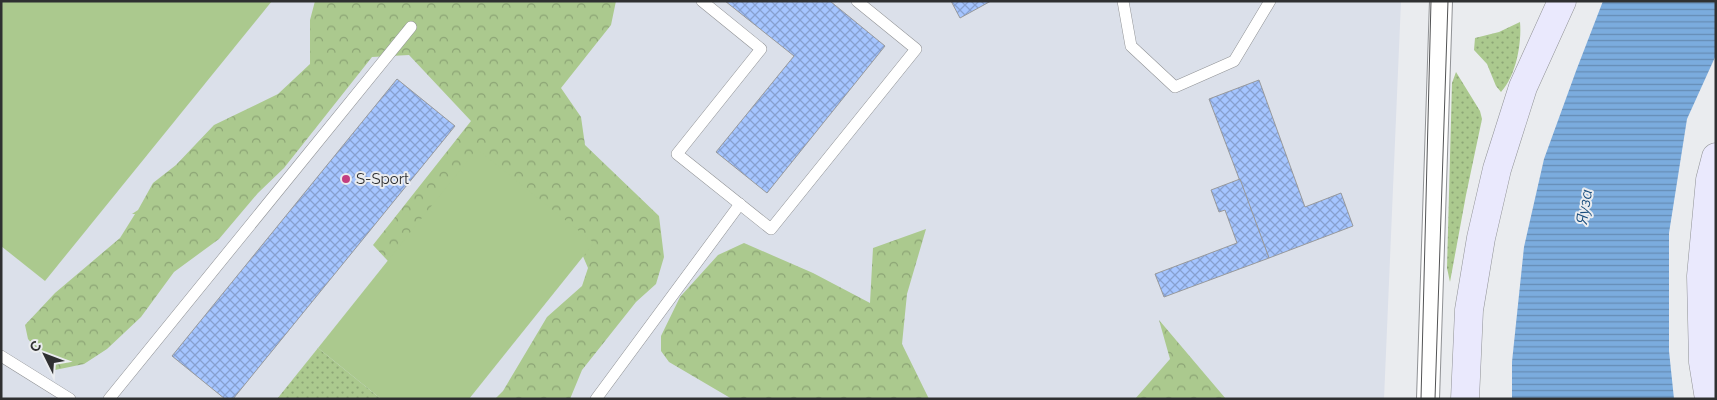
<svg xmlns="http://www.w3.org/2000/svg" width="1717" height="400" viewBox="0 0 1717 400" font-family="Raleway,sans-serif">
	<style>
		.built { fill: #dbe0ea }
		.green { fill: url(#green-dots) }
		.forest { fill: url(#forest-crowns) }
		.pitch { fill: #abc98e }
		.water { fill: url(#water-rules) }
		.building { fill: url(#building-cross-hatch); stroke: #97999c }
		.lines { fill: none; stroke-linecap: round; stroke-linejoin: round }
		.lane-casing { stroke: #909295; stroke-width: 12 }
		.street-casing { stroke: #909295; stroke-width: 24 }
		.secondary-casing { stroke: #909295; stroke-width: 29 }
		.lane { stroke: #fff; stroke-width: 11 }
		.street { stroke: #fff; stroke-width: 22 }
		.secondary { stroke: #eae9fd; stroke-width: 28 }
		.tram { stroke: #525355; stroke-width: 1 }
		.poi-dot { fill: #c33e80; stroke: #eaecef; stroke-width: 2 }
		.labels { text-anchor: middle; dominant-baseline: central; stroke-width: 4; stroke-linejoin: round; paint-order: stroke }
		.poi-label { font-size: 15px; fill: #2f3031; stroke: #eaecef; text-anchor: start }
		.water-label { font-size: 16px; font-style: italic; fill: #1a4e7d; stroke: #eaecef }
	</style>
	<defs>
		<pattern id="green-dots" width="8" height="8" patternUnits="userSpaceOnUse" patternTransform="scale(1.25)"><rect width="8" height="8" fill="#abc98e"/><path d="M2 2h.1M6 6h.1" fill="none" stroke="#8ca475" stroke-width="1.8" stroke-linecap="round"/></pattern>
		<pattern id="forest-crowns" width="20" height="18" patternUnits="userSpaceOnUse" patternTransform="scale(1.25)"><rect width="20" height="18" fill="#abc98e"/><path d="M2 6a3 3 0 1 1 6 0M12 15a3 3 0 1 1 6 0" fill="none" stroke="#8ca475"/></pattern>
		<pattern id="water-rules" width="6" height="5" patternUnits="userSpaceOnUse" patternTransform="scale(1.25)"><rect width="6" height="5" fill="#7bacde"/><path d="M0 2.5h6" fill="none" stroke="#658cb5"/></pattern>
		<pattern id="building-cross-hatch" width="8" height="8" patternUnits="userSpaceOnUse" patternTransform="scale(1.25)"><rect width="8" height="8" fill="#a5c5ff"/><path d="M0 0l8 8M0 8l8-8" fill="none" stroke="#87a0cf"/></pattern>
	</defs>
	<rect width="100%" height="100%" fill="#eaecef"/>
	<path class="built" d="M 1,1 L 1401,1 L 1384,399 L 1,399 Z"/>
	<g class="green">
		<path d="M 1520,22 C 1522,43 1516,76 1501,92 L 1496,86 L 1487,64 L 1474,50 L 1475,38 L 1499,32 Z"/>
		<path d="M 1456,72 L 1480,111 L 1482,119 L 1466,195 L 1450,282 L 1447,268 L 1452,83 Z"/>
		<path d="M 318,348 L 381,399 L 277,399 Z"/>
	</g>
	<g class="forest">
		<path d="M 315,1 L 616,1 L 611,25 L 561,88 L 581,117 L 585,145 L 659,216 L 664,257 L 656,284 L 636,302 L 582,370 L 570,399 L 495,399 L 503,391 L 547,317 L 582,286 L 588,268 L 579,247 L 401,275 L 373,245 L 471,121 L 409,55 L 372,57 L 284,168 L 258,193 L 219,239 L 174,272 L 141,317 L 107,349 L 84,364 L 55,370 L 28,339 L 25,325 L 55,293 L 120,238 L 135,214 L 132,214 L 138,210 L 153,183 L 176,165 L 214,125 L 278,94 L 310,64 L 310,20 Z"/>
		<path d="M 926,229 L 907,294 L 902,344 L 929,399 L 732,399 L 669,362 L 661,351 L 661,336 L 680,297 L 718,255 L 744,243 L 813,273 L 870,303 L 873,248 Z"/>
		<path d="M 1159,320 L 1226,399 L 1135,399 L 1170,359 Z"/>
	</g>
	<g class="pitch">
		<path d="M 1,1 L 272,1 L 45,281 L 1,246 Z"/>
		<path d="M 477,149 L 594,243 L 469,399 L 381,399 L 318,348 Z"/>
	</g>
	<path class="water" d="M 1603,1 L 1716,1 L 1716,55 L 1687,119 L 1669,233 L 1669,351 L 1674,399 L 1512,399 L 1512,362 L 1524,247 L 1544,159 L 1576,71 Z"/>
	<g class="building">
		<path d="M 725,1 L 830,1 L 885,46 L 767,193 L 716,152 L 794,56 Z"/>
		<path d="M 951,1 L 991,1 L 960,18 Z"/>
		<path d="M 397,79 L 455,126 L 233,399 L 225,399 L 172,356 Z"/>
		<path d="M 1259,80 L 1305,207 L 1341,193 L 1353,226 L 1269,258 L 1209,99 Z"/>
		<path d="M 1240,179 L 1269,258 L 1164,297 L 1155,274 L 1237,243 L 1225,210 L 1219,212 L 1211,190 Z"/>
	</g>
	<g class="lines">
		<defs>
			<g id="lane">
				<path d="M 702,1 L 761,49 L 677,154 L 771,229 L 916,49 L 857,1"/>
				<path d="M 1123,1 L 1131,46 L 1175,87 L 1234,61 L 1270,1"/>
				<path d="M 1,356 L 70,399"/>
				<path d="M 109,399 L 411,27"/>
				<path d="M 596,399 L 740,204"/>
			</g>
			<path id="street" d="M 1428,399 L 1441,1"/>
			<g id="secondary">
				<path d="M 1465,399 L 1469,310 L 1481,238 L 1497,169 L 1523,87 L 1562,1"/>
				<path d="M 1709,399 L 1703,362 L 1701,276 L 1710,180 L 1716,157"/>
			</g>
		</defs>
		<use href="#lane" class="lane-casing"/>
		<use href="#street" class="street-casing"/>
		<use href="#secondary" class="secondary-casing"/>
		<use href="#lane" class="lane"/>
		<use href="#street" class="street"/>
		<use href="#secondary" class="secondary"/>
		<g class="tram">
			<path d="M 1421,399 L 1431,1"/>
			<path d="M 1435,399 L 1448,1"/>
		</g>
	</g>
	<circle class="poi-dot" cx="346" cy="179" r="5"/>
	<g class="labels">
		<g class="poi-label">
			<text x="356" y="179">S-Sport</text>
		</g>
		<g class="water-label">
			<text transform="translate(1584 207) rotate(-81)">Яуза</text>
		</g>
	</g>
	<rect width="1717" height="400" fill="none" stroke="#2f3031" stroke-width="5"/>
	<g transform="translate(45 355) rotate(312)" stroke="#eaecef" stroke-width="4" paint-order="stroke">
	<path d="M0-4L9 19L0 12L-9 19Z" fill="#2f3031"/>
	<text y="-8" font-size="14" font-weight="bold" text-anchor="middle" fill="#2f3031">С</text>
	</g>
</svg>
